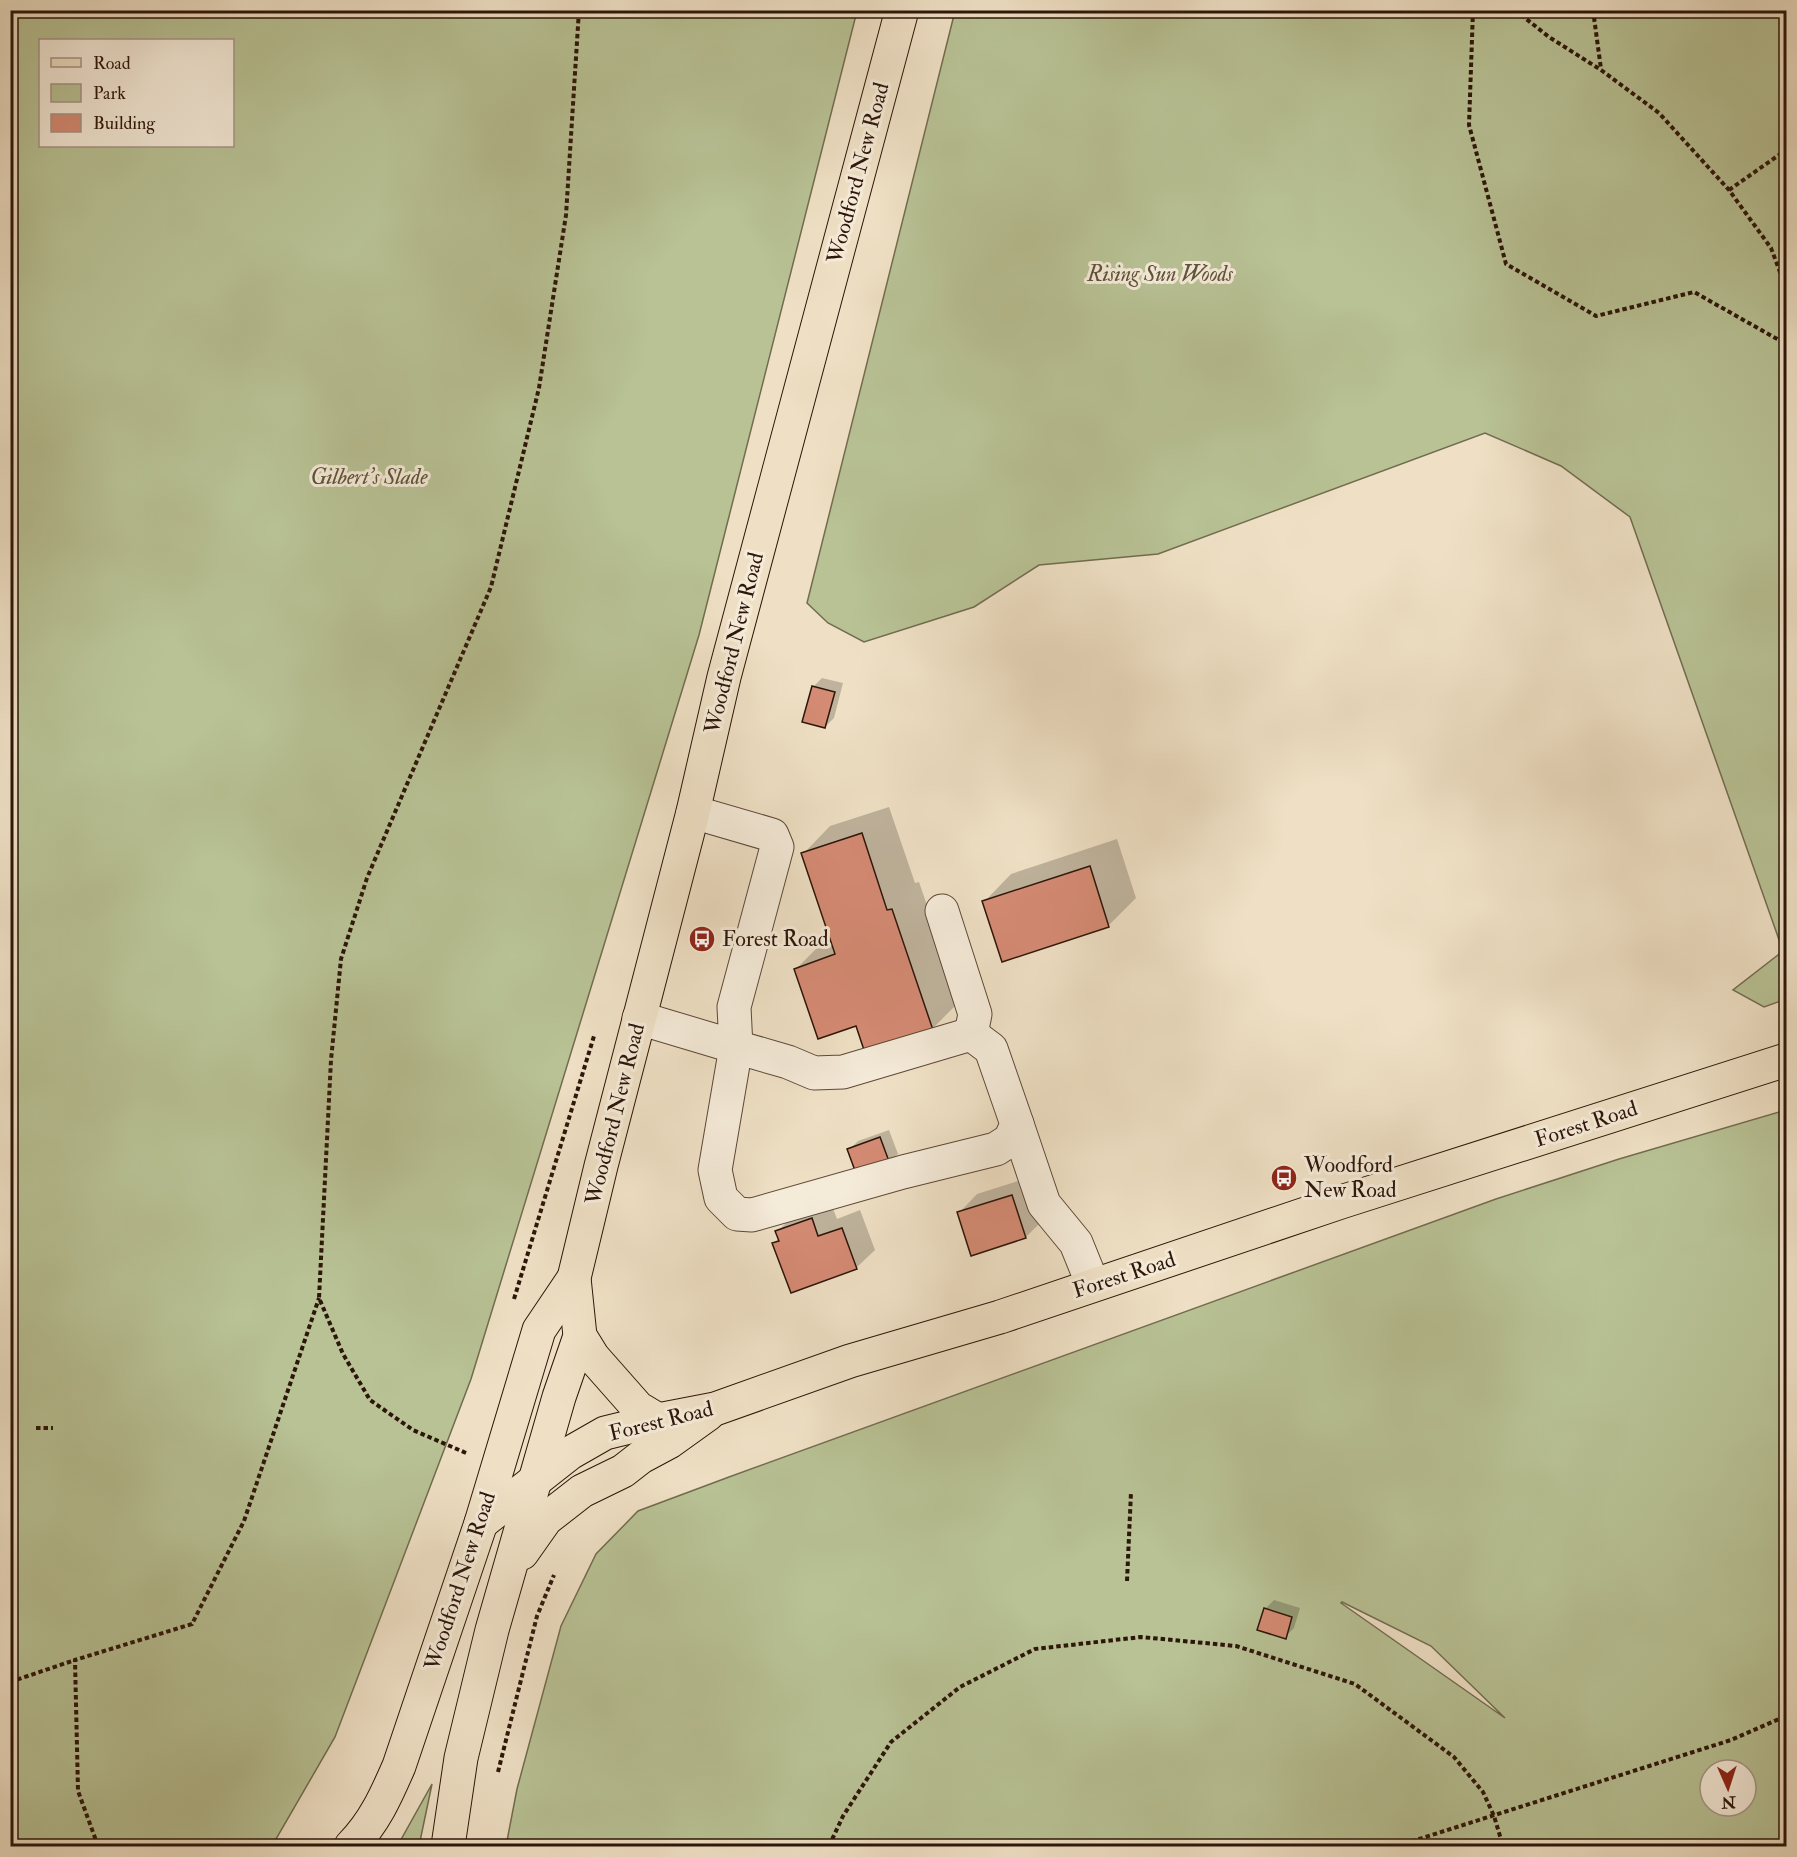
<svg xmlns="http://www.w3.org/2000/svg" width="1797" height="1857" viewBox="0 0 1797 1857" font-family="'IM FELL Double Pica',serif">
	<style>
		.green { fill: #b8c295; stroke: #726c4f; stroke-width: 1.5; fill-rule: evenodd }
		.shadow { fill: #0003 }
		.building { fill: #d58b74; stroke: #2c1509; stroke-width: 1.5 }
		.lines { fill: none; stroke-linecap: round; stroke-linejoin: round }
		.minor-casing { stroke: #5d4838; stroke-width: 35 }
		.major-casing { stroke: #2c1509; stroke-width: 35 }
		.path { stroke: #2c1509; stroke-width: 4; stroke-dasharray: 4.5 3; stroke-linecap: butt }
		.minor { stroke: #f5ebd9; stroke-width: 33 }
		.major { stroke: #efe0c5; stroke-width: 33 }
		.labels { text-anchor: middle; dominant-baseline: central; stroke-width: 6; stroke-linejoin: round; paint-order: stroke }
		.street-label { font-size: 22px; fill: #2c1509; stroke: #f5ebd9 }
		.park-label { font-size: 22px; font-style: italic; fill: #5d523a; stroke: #f5ebd9 }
		.poi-label { font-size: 22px; fill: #2c1509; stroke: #f5ebd9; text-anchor: start }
	</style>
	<rect width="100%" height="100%" fill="#efe0c5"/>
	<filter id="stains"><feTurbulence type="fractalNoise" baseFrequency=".00333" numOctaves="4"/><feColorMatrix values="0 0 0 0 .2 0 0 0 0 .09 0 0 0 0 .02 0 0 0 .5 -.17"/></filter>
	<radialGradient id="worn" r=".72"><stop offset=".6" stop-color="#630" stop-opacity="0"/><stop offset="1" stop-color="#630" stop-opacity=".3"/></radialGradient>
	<g class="green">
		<path d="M 11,10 L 857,11 L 699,635 L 471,1379 L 335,1737 L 272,1846 L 11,1846 ZM 232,40 L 232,146 L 40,146 L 40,40 Z"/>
		<path d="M 955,11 L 1786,11 L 1786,999 L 1764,1007 L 1733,990 L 1783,951 L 1630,517 L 1561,466 L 1485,433 L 1158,554 L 1039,565 L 974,607 L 864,642 L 828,623 L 807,603 Z"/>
		<path d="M 1786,1110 L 1786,1846 L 506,1846 L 517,1789 L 561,1626 L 596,1554 L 638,1511 L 729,1477 L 1496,1199 L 1619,1159 ZM 1342,1602 L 1431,1646 L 1505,1718 L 1341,1603 ZM 1710,1770 L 1746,1770 L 1746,1806 L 1710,1806 Z"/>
		<path d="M 432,1784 L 419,1846 L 397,1846 L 399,1843 Z"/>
	</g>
	<g class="shadow">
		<path d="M 822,678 L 843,683 L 834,718 L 825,727 L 813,687 Z"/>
		<path d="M 889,807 L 915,883 L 919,882 L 960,1001 L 932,1029 L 857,1024 L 796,969 L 823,942 L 832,939 L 803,854 L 830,826 Z"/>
		<path d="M 1117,839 L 1136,898 L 1109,925 L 1003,960 L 984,902 L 1011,874 Z"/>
		<path d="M 889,1130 L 898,1154 L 889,1163 L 849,1150 L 858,1141 Z"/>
		<path d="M 1031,1177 L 1044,1219 L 1026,1237 L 959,1213 L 977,1194 Z"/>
		<path d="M 830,1201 L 837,1219 L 860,1210 L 875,1250 L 856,1268 L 774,1243 L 779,1238 L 777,1232 L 796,1213 Z"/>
		<path d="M 1274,1600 L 1300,1608 L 1294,1628 L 1285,1637 L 1265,1609 Z"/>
	</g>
	<g class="building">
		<path d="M 812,686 L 835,692 L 825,728 L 802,722 Z"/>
		<path d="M 862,833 L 887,910 L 892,909 L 933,1030 L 865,1053 L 856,1026 L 818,1039 L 794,969 L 835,954 L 801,853 Z"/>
		<path d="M 1090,866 L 1109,927 L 1002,962 L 982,901 Z"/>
		<path d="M 880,1137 L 890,1164 L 857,1176 L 847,1149 Z"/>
		<path d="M 1012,1195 L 1026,1238 L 971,1256 L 957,1212 Z"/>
		<path d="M 812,1218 L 818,1236 L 842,1228 L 857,1269 L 791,1293 L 772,1243 L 779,1241 L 775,1231 Z"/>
		<path d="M 1264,1608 L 1292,1617 L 1286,1639 L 1257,1630 Z"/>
	</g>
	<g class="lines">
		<defs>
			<g id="minor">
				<path d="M 942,911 L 975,1014 L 971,1034"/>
				<path d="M 639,1018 L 736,1047 L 734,1007 L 777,847 L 772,835 L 693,812"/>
				<path d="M 971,1034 L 991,1049 L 1017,1124 L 1010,1140 L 996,1149 L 903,1172 L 752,1215 L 737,1214 L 721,1198 L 715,1170 L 736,1047 L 788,1062 L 814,1073 L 843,1072 Z"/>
				<path d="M 1017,1124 L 1044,1204 L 1076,1243 L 1093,1285"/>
			</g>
			<g id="major">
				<path d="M 580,1336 L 593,1357 L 638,1408 L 658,1420"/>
				<path d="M 481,1523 L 570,1453 L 605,1433 L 658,1420 L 715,1409 L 850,1361 L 1000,1317 L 1341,1202 L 1786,1060"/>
				<path d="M 522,1553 L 546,1519 L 582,1491 L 623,1471 L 641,1457 L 669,1442 L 708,1414"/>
				<path d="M 351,1846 C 374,1823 386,1796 399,1766 L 481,1523 L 539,1330 L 574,1278"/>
				<path d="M 448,1846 L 461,1758 L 492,1630 L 559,1397 L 580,1336 L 574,1278 L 601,1166 L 693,812 L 724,677 L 902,10"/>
			</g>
		</defs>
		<use href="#minor" class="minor-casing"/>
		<use href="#major" class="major-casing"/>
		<g class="path">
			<path d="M 1473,10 L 1469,125 L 1506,264 L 1596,316 L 1694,292 L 1786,344"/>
			<path d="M 1515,10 L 1549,37 L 1601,70 L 1659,113 L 1729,190 L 1771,248 L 1786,288"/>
			<path d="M 1593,10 L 1601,69"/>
			<path d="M 1729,190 L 1786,150"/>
			<path d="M 514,1299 L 594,1036"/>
			<path d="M 36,1428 L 53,1428"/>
			<path d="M 466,1453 L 413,1430 L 370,1400 L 343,1354 L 319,1298 L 331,1060 L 341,959 L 367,878 L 491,587 L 539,388 L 566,215 L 579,10"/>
			<path d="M 1127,1581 L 1131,1492"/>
			<path d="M 10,1682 L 75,1660"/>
			<path d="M 498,1772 L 537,1616 L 554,1575"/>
			<path d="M 98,1846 L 78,1791 L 75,1660 L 192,1624 L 244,1521 L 319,1298"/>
			<path d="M 829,1846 L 843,1816 L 891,1742 L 960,1687 L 1035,1649 L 1141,1637 L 1236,1646 L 1355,1684 L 1454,1757 L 1483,1792 L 1494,1816 L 1503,1846"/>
			<path d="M 1397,1846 L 1731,1740 L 1786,1716"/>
		</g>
		<use href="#minor" class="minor"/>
		<use href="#major" class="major"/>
	</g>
	<defs>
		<symbol id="bus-disc" viewBox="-11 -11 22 22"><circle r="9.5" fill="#8f2418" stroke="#f5ebd9"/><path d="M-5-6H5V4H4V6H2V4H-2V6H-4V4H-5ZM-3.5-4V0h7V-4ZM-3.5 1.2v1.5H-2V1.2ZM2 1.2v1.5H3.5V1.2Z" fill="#fff"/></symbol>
	</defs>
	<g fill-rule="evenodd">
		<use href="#bus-disc" x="687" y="924" width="30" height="30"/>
		<use href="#bus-disc" x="1269" y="1163" width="30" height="30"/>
	</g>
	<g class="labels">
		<g class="street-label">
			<text transform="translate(858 173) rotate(-75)">Woodford New Road</text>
			<text transform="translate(734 643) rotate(-76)">Woodford New Road</text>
			<text transform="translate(615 1114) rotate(-76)">Woodford New Road</text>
			<text transform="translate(1586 1124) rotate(-18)">Forest Road</text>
			<text transform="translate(1124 1275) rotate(-18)">Forest Road</text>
			<text transform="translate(661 1421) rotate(-14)">Forest Road</text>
			<text transform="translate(460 1581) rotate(-72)">Woodford New Road</text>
		</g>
		<g class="park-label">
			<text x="1160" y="274">Rising Sun Woods</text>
			<text x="369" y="477">Gilbert's Slade</text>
		</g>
		<g class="poi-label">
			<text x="722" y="939">Forest Road</text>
			<text x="1304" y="1165">Woodford<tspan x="1304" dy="25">New Road</tspan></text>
		</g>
	</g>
	<rect width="1797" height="1857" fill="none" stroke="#efe0c5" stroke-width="36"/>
	<rect x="12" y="12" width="1773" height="1833" fill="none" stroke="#2c1509" stroke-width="3"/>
	<rect x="18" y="18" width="1761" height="1821" fill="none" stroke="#2c1509" stroke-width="1.5"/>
	<rect x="39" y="39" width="195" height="108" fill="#f5ebd9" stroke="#a59586" stroke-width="1.5"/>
	<rect x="51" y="58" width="30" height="9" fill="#efe0c5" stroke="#a59586" stroke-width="1.5"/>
	<text x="93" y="69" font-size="18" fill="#2c1509">Road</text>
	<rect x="51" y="84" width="30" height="18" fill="#b8c295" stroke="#a59586" stroke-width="1.5"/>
	<text x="93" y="99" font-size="18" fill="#2c1509">Park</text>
	<rect x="51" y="114" width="30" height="18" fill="#d58b74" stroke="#a59586" stroke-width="1.5"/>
	<text x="93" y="129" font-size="18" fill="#2c1509">Building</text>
	<g transform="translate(1728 1788) rotate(177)"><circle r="28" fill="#f5ebd9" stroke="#a59586" stroke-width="1.5"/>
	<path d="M0-4.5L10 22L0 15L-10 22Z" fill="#8f2418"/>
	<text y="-9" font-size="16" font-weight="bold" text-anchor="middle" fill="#2c1509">N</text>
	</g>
	<rect width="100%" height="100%" filter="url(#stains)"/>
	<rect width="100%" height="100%" fill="url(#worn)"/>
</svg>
